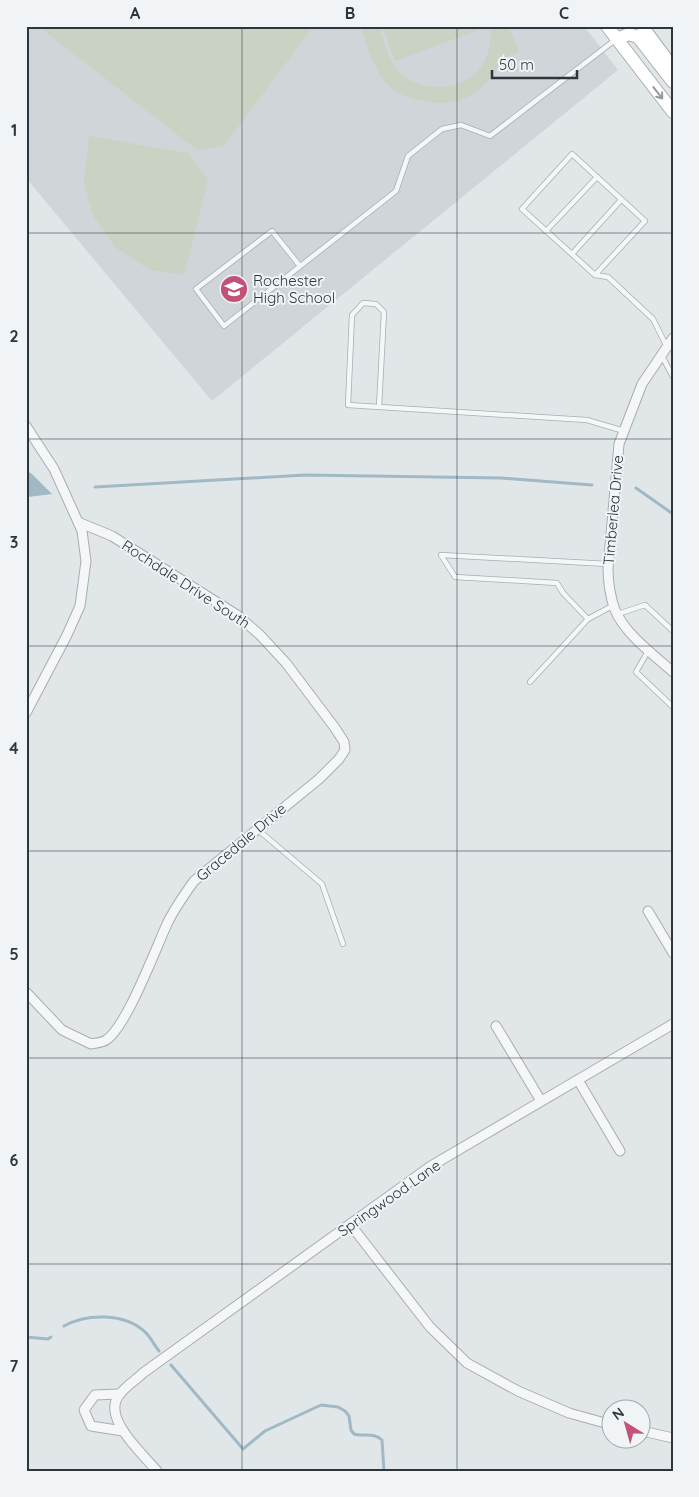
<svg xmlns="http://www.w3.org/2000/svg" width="699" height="1497" viewBox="0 0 699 1497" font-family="Quicksand,sans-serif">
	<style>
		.built { fill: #d0d5da }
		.green { fill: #cad2c3 }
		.water { fill: #a0b9c5 }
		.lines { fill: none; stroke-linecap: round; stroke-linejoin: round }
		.stream { stroke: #a0b9c5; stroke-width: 3 }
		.service-casing { stroke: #a7aeb3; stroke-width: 6 }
		.minor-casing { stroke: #a7aeb3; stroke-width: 11 }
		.secondary-casing { stroke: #a7aeb3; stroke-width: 14 }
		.service { stroke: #f4f6f7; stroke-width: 4.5 }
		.minor { stroke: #f4f6f7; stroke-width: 9 }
		.secondary { stroke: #fff; stroke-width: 12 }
		.oneway { stroke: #959a9f }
		.grid { fill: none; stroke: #2b363f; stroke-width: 1; stroke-opacity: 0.55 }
		.labels { text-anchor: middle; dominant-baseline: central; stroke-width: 4; stroke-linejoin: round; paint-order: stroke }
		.poi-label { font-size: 15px; fill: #2b363f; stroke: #f1f4f6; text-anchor: start }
		.street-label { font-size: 15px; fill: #2b363f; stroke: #f1f4f6 }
		.neatline { fill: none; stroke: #2b363f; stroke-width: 2 }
		.grid-label { font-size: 16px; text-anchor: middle; font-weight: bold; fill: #2b363f }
	</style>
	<rect width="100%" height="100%" fill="#e1e6e9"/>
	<path class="built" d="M 26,26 L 584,26 L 618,70 L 212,401 L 26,178 Z"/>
	<g class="green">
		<path d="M 48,26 L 314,26 L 224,146 L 197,150 L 44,31 Z"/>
		<path d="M 360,26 L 379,26 C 385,42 389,63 402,74 C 426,95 470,91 485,60 C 490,49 491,38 491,26 L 509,26 L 519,52 L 502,58 C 486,94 458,110 419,100 C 409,98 399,95 391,88 C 374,72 368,47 360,26 Z"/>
		<path d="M 382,26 L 489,26 L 395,61 Z"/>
		<path d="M 89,136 L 188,153 L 208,179 L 184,275 L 150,270 L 115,247 L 93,216 L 84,183 Z"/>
	</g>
	<path class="water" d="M 26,470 L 32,474 L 52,494 L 28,497 L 26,500 Z"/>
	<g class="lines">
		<g class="stream">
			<path d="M 95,487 L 305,475 L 501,478 L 592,485"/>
			<path d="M 636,488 L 673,514"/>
			<path d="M 64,1326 C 87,1313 125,1313 145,1332 C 150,1336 154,1345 159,1351"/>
			<path d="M 26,1337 L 48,1339 L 51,1337"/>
			<path d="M 171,1365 L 243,1449 L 265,1431 L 321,1405 L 338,1407 L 345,1411 L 349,1416 L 351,1430 L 354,1434 C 364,1437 374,1432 382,1440 L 384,1471"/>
		</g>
		<defs>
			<g id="service">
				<path d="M 26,26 L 27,26"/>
				<path d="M 546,231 L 597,177"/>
				<path d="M 572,254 L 621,200"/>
				<path d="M 300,266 L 272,231 L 196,289 L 224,326 L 396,191 L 408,156 L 442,129 L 461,125 L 490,136 L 615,40"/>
				<path d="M 595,275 L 645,221 L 572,154 L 522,209 L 595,275 L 608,277 L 653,319 L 667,347"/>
				<path d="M 662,356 L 673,377"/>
				<path d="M 379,407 L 384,312 L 376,304 L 363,303 L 352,315 L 348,405 L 587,420 L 624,431"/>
				<path d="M 608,564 L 441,555 L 455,577 L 557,583 L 563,593 L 588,619 L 614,605"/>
				<path d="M 618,614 L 645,605 L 673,631"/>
				<path d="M 648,651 L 636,672 L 673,707"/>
				<path d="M 530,682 L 588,619"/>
				<path d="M 257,829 L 322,884 L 343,944"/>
			</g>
			<g id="minor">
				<path d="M 673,338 L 642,384 L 619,444 L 608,568 C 608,583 610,596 615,610 C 625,634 654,655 673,672"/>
				<path d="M 26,426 L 54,469 L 78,522 L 112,536 L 237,615 L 260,635 L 286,663 L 335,728 L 344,742 L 345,750 L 339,759 L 319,779 L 194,881 C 184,895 174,909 167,924 C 156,948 126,1028 106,1040 C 102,1043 95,1043 91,1044 L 62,1030 L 26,992"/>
				<path d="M 26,713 L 67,635 L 80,606 L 86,561 L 82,531 L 78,522"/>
				<path d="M 648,911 L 673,953"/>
				<path d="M 496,1026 L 541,1101"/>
				<path d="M 578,1080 L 620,1151"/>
				<path d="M 350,1224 L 430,1327 L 467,1363 L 518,1391 L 569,1413 L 612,1425"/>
				<path d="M 119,1394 L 95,1395 L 84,1410 L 91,1426 L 123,1431"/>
				<path d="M 642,1431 L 673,1438"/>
				<path d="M 157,1471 C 143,1454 100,1417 120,1394 C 126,1386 136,1380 143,1373 L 431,1166 L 673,1024"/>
			</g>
			<g id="secondary">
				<path d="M 607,26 L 673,112"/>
				<path d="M 642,26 L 673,68"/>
				<path d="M 617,39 L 629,34 L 638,37 L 673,82"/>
			</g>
		</defs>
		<use href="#service" class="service-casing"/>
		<use href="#minor" class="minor-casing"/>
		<use href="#secondary" class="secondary-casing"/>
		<use href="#service" class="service"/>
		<use href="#minor" class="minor"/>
		<use href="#secondary" class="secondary"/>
	</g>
	<defs><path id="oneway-shaft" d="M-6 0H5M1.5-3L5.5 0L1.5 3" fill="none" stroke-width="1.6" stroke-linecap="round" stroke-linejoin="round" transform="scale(1.25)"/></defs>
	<use class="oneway" href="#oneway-shaft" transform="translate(658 93) rotate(52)"/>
	<path class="grid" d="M 242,26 L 242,1471M 457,26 L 457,1471M 26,233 L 673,233M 26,439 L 673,439M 26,646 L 673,646M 26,851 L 673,851M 26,1058 L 673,1058M 26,1264 L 673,1264"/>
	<defs>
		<symbol id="school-disc" viewBox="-11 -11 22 22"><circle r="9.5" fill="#c25278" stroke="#f1f4f6"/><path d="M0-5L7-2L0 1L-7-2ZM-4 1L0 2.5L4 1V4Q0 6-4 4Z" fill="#fff"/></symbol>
	</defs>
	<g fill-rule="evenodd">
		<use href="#school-disc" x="218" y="273" width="32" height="32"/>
	</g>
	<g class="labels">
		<g class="poi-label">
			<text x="253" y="280">Rochester<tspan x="253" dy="17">High School</tspan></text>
		</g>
		<g class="street-label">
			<text transform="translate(613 510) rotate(-85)">Timberlea Drive</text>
			<text transform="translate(186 584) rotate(33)">Rochdale Drive South</text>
			<text transform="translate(241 842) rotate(-40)">Gracedale Drive</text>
			<text transform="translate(389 1198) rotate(-35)">Springwood Lane</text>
		</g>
	</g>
	<rect width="699" height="1497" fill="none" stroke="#f1f4f6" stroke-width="55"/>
	<g transform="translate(626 1424) rotate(323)"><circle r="24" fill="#f1f4f6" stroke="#a2a8ad"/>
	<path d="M0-4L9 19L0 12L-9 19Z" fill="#c25278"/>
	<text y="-8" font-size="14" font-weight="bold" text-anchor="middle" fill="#2b363f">N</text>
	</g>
	<path d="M492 70v8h85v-8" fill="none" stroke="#2b363f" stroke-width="2.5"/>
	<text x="499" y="70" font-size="15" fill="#2b363f" stroke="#f1f4f6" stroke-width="4" paint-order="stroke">50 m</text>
	<rect x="28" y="28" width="644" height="1442" class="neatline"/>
	<g class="grid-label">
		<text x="135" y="19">A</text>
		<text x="350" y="19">B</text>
		<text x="564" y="19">C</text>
		<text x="14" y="136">1</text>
		<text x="14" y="342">2</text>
		<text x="14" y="548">3</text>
		<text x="14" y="754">4</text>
		<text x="14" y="960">5</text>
		<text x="14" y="1166">6</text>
		<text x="14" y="1372">7</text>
	</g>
</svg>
